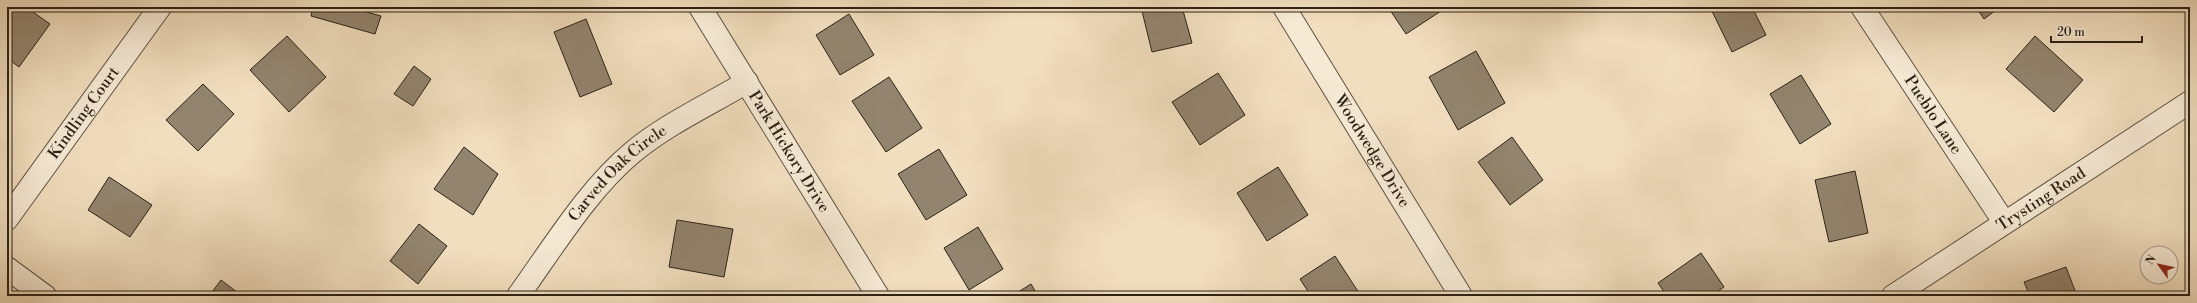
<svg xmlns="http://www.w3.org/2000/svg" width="2197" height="303" viewBox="0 0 2197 303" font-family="'Libre Bodoni',serif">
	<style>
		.building { fill: #92846e; stroke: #2c2217 }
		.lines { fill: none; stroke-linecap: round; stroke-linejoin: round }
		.minor-casing { stroke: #5d5141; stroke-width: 24 }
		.minor { stroke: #f6ead5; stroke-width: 22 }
		.labels { text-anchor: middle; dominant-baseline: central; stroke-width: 4; stroke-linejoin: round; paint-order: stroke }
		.street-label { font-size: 16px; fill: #2c2217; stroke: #f6ead5 }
	</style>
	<rect width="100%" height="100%" fill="#f1debe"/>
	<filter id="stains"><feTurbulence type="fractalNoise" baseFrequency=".005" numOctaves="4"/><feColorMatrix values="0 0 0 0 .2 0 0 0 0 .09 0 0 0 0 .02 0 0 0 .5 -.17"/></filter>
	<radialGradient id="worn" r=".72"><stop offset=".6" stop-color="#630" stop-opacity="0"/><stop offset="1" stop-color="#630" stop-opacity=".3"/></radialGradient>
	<g class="building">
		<path d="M 7,7 L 26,7 L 50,24 L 19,67 L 7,58 Z"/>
		<path d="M 313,7 L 357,7 L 356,9 L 381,16 L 375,34 L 311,16 Z"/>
		<path d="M 1141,7 L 1182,7 L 1192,43 L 1152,52 Z"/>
		<path d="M 1388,7 L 1439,7 L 1441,11 L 1406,34 Z"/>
		<path d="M 1710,7 L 1752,7 L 1766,35 L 1732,52 Z"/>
		<path d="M 1976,7 L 2000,7 L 1984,19 Z"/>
		<path d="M 849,14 L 874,55 L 840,75 L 816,35 Z"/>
		<path d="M 586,19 L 612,84 L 580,97 L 554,32 Z"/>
		<path d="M 287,36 L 326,77 L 289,112 L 250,70 Z"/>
		<path d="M 2035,36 L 2083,80 L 2054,112 L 2006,69 Z"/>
		<path d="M 1476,51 L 1505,103 L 1458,130 L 1429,77 Z"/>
		<path d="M 414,66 L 431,79 L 413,106 L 394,94 Z"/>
		<path d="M 1218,73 L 1245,115 L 1200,145 L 1172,102 Z"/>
		<path d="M 1801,75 L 1831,124 L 1800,144 L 1770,94 Z"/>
		<path d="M 889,77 L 922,128 L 886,152 L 852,101 Z"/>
		<path d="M 203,84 L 234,114 L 198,151 L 166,120 Z"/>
		<path d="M 1512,137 L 1543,180 L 1510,205 L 1478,162 Z"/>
		<path d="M 464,147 L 498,174 L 473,215 L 434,189 Z"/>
		<path d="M 939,149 L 967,195 L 926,220 L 898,174 Z"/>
		<path d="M 1278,167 L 1308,215 L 1267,241 L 1237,193 Z"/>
		<path d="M 1855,171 L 1868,233 L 1829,242 L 1815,180 Z"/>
		<path d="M 109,177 L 152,205 L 130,237 L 88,210 Z"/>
		<path d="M 677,220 L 733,229 L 724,277 L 669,267 Z"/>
		<path d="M 419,224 L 447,246 L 418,284 L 390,261 Z"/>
		<path d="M 978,227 L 1003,269 L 969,290 L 944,248 Z"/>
		<path d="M 1701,253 L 1724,287 L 1711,296 L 1667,296 L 1658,283 Z"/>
		<path d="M 1335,256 L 1361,296 L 1311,296 L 1300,279 Z"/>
		<path d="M 2066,267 L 2077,296 L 2030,296 L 2024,282 Z"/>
		<path d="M 221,280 L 242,296 L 209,296 Z"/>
		<path d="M 1031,284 L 1038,296 L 1012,296 Z"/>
	</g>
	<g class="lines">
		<defs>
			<g id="minor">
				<path id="s1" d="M 700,7 L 878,296"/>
				<path id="s2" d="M 1284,7 L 1461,296"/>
				<path id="s3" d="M 1862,7 L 2004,222"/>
				<path id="s4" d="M 7,219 L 160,7"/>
				<path d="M 7,268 L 45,296"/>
				<path id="s5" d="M 518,296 C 552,249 588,189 633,152 C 665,125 710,104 747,82"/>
				<path id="s6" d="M 1893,296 L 2190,102"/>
			</g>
		</defs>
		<use href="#minor" class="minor-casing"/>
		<use href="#minor" class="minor"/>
	</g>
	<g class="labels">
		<g class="street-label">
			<text stroke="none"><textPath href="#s4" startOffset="131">Kindling Court</textPath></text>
			<text stroke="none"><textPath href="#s3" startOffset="129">Pueblo Lane</textPath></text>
			<text stroke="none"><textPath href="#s1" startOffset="170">Park Hickory Drive</textPath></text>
			<text stroke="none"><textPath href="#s2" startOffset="169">Woodwedge Drive</textPath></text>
			<text stroke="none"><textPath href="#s5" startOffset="159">Carved Oak Circle</textPath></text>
			<text stroke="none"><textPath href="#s6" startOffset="177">Trysting Road</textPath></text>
		</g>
	</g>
	<rect width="2197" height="303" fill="none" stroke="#f1debe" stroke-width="24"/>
	<rect x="8" y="8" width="2181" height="287" fill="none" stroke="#2c2217" stroke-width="2"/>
	<rect x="12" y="12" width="2173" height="279" fill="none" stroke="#2c2217"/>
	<g transform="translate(2159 265) rotate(303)"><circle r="19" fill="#f6ead5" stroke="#a59a89"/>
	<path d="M0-3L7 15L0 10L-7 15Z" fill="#8f2418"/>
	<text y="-6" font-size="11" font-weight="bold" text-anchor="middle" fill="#2c2217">N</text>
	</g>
	<path d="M2051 36v6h91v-6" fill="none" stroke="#2c2217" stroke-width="2"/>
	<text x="2057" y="36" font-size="12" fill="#2c2217" stroke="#f6ead5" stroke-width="3" paint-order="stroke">20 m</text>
	<rect width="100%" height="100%" filter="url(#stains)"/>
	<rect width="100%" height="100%" fill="url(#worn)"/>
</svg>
